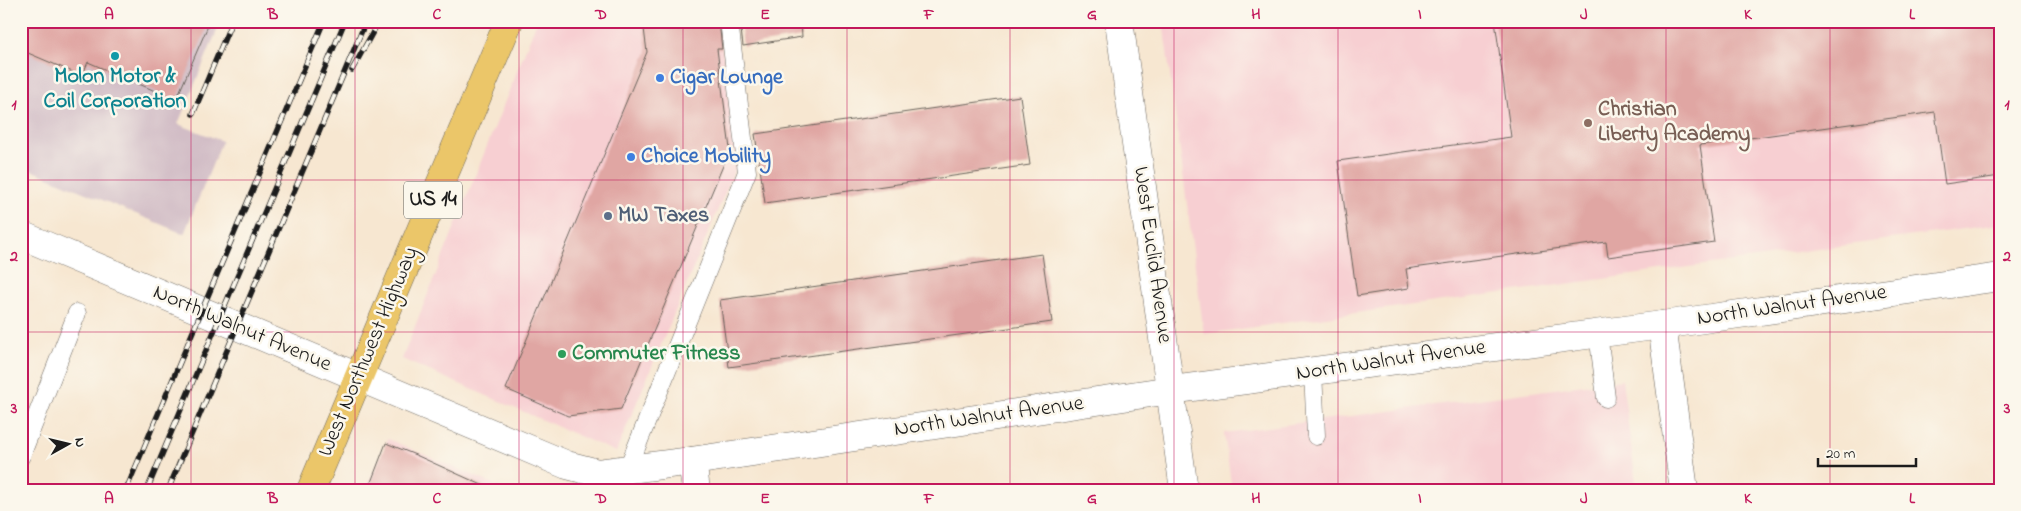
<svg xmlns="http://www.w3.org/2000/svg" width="2021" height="511" viewBox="0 0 2021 511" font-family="'Indie Flower',sans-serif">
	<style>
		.built { fill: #f7cfd2 }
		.industrial { fill: #d2bdc6 }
		.building { fill: #e0a6a3 }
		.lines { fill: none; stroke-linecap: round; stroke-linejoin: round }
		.service-casing { stroke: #69635b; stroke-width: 19 }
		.minor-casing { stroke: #69635b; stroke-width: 29 }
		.tertiary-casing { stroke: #69635b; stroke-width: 29 }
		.primary-casing { stroke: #69635b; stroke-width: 29 }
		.service { stroke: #fff; stroke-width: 18 }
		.minor { stroke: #fff; stroke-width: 28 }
		.tertiary { stroke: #fff; stroke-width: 28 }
		.primary { stroke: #ebc669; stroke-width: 28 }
		.rail-casing { stroke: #1c1c1c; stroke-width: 5.5 }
		.rail { stroke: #fbf7ec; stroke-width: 4; stroke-dasharray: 11; stroke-linecap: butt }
		.grid { fill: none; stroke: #c2185b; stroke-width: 1; stroke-opacity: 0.55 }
		.culture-dot { fill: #0f9aa8; stroke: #fbf7ec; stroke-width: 2 }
		.shop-dot { fill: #3f7fe0; stroke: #fbf7ec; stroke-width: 2 }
		.education-dot { fill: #8d6e63; stroke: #fbf7ec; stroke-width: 2 }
		.service-dot { fill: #5c6f8a; stroke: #fbf7ec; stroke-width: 2 }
		.leisure-dot { fill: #2e9e5b; stroke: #fbf7ec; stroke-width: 2 }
		.labels { text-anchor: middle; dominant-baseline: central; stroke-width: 5; stroke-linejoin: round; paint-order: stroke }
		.shield { fill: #fbf7ec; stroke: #5f5e5a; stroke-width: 1 }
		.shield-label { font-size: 21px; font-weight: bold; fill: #1c1c1c }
		.culture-label { font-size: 22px; font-weight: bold; fill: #0d838f; stroke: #fbf7ec }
		.shop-label { font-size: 22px; font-weight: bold; fill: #366cbe; stroke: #fbf7ec; text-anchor: start }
		.education-label { font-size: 22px; font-weight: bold; fill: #785e54; stroke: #fbf7ec; text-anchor: start }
		.service-label { font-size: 22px; font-weight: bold; fill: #4e5e75; stroke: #fbf7ec; text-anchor: start }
		.street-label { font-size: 22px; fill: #1c1c1c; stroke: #fbf7ec }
		.leisure-label { font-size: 22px; font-weight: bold; fill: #27864d; stroke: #fbf7ec; text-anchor: start }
		.neatline { fill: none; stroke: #c2185b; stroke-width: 2 }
		.grid-label { font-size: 16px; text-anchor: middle; font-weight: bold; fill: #c2185b }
	</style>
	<rect width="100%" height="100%" fill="#fbf7ec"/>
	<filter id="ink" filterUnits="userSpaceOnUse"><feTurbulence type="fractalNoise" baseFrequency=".02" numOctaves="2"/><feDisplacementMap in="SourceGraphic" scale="10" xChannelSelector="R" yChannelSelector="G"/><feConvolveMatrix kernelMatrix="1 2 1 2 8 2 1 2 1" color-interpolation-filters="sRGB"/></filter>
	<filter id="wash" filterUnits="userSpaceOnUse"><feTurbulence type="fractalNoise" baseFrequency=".0096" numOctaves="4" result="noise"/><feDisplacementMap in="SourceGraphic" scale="20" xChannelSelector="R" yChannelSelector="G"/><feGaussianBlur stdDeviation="1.12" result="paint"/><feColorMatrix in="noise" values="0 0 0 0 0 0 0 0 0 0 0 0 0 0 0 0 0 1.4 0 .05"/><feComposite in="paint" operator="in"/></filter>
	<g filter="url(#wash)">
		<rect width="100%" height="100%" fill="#f7e7d1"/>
		<g class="built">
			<path d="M 537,21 L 719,21 L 737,164 L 616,452 L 402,359 Z"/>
			<path d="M 1163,21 L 2000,21 L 2000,224 L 1204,334 Z"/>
			<path d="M 1622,380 L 1637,490 L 1232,490 L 1224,433 Z"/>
			<path d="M 388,439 L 507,490 L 365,490 Z"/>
		</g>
		<path class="industrial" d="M 21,21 L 221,21 L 178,124 L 222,141 L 184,234 L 21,166 Z"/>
		<g id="blocks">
			<g class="building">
				<path d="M 21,21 L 210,21 L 176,100 L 88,62 L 82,76 L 21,50 Z"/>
				<path d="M 643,21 L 719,21 L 722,49 L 717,49 L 730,149 L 621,409 L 568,416 L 506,389 L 647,52 Z"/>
				<path d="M 740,21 L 801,21 L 802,37 L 743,46 Z"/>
				<path d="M 1495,21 L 2000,21 L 2000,176 L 1945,184 L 1935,112 L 1700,145 L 1714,242 L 1608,257 L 1606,242 L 1406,269 L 1409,288 L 1357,296 L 1338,161 L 1511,137 Z"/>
				<path d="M 1020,96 L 1030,165 L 765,203 L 755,134 Z"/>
				<path d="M 1042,254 L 1052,322 L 729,367 L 720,300 Z"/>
				<path d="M 386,443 L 418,456 L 493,490 L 368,490 Z"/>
			</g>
		</g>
	</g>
	<g filter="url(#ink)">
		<use href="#blocks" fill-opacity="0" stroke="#69635b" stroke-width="1"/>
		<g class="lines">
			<defs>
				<g id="service">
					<path d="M 1598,333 L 1606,398"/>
					<path d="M 1313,371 L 1316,436"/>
					<path d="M 21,456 L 77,313"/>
					<path d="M 628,468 L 747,172 L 729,21"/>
				</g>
				<g id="minor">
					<path d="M 1662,325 L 1684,490"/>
					<path d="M 692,461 L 696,490"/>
				</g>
				<g id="tertiary">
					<path d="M 1119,21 L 1184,490"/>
					<path d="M 21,235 L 567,465 L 598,473 L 692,461 L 1171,390 L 1662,325 L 2000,277"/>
				</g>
				<path id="primary" d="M 311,490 L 509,21"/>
			</defs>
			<use href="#service" class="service-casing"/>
			<use href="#minor" class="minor-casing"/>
			<use href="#tertiary" class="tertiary-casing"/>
			<use href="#primary" class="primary-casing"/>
			<use href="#service" class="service"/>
			<use href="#minor" class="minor"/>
			<use href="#tertiary" class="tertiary"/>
			<use href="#primary" class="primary"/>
			<defs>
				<g id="rail">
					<path d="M 352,70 L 379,21"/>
					<path d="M 193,114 L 232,21"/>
					<path d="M 126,490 L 324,21"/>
					<path d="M 147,490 L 345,21"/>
					<path d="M 168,490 L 366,21"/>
				</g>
			</defs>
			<use href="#rail" class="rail-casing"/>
			<use href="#rail" class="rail"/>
		</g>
	</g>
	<path class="grid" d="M 191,21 L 191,490M 355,21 L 355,490M 519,21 L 519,490M 683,21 L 683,490M 847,21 L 847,490M 1010,21 L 1010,490M 1174,21 L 1174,490M 1338,21 L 1338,490M 1502,21 L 1502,490M 1666,21 L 1666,490M 1830,21 L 1830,490M 21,180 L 2000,180M 21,332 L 2000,332"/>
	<circle class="culture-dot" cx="115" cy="56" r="5"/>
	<g class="shop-dot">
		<circle cx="660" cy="78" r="5"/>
		<circle cx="631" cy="157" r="5"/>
	</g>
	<circle class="education-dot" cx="1588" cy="123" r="5"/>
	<circle class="service-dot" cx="608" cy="216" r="5"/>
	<circle class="leisure-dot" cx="562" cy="354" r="5"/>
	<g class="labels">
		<rect class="shield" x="404" y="181.5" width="58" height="37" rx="4"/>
		<g class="shield-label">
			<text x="433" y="200">US 14</text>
		</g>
		<g class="culture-label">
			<text x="115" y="77">Molon Motor &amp;<tspan x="115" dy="25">Coil Corporation</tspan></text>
		</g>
		<g class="shop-label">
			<text x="670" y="78">Cigar Lounge</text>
			<text x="641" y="157">Choice Mobility</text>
		</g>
		<g class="education-label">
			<text x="1598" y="110">Christian<tspan x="1598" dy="25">Liberty Academy</tspan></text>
		</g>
		<g class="service-label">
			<text x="618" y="216">MW Taxes</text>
		</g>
		<g class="street-label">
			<text transform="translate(1152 255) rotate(82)">West Euclid Avenue</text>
			<text transform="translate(1792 306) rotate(-8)">North Walnut Avenue</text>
			<text transform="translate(242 329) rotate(23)">North Walnut Avenue</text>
			<text transform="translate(369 352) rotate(-67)">West Northwest Highway</text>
			<text transform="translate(1391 361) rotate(-8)">North Walnut Avenue</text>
			<text transform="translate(989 417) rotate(-8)">North Walnut Avenue</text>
		</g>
		<g class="leisure-label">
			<text x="572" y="354">Commuter Fitness</text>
		</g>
	</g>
	<rect width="2021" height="511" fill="none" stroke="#fbf7ec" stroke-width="55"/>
	<g transform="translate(68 444) rotate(82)" stroke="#fbf7ec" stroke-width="4" paint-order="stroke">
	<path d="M0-4L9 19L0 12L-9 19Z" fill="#1c1c1c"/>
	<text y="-8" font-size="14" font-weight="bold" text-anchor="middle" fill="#1c1c1c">N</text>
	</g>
	<path d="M1818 458v8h98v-8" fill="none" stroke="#1c1c1c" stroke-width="2.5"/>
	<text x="1826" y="458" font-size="15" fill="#1c1c1c" stroke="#fbf7ec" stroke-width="4" paint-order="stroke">20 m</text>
	<rect x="28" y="28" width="1966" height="456" class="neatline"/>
	<g class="grid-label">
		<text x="109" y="19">A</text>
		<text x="273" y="19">B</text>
		<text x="437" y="19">C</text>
		<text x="601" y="19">D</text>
		<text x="765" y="19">E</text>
		<text x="929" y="19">F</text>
		<text x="1092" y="19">G</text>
		<text x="1256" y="19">H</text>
		<text x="1420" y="19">I</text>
		<text x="1584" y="19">J</text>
		<text x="1748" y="19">K</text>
		<text x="1912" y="19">L</text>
		<text x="14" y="109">1</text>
		<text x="2007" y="109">1</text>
		<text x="14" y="261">2</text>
		<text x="2007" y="261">2</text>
		<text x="14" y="413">3</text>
		<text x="2007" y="413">3</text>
		<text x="109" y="503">A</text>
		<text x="273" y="503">B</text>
		<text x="437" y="503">C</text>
		<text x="601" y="503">D</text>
		<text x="765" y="503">E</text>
		<text x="929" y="503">F</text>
		<text x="1092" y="503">G</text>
		<text x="1256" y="503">H</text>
		<text x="1420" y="503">I</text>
		<text x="1584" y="503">J</text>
		<text x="1748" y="503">K</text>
		<text x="1912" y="503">L</text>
	</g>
</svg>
